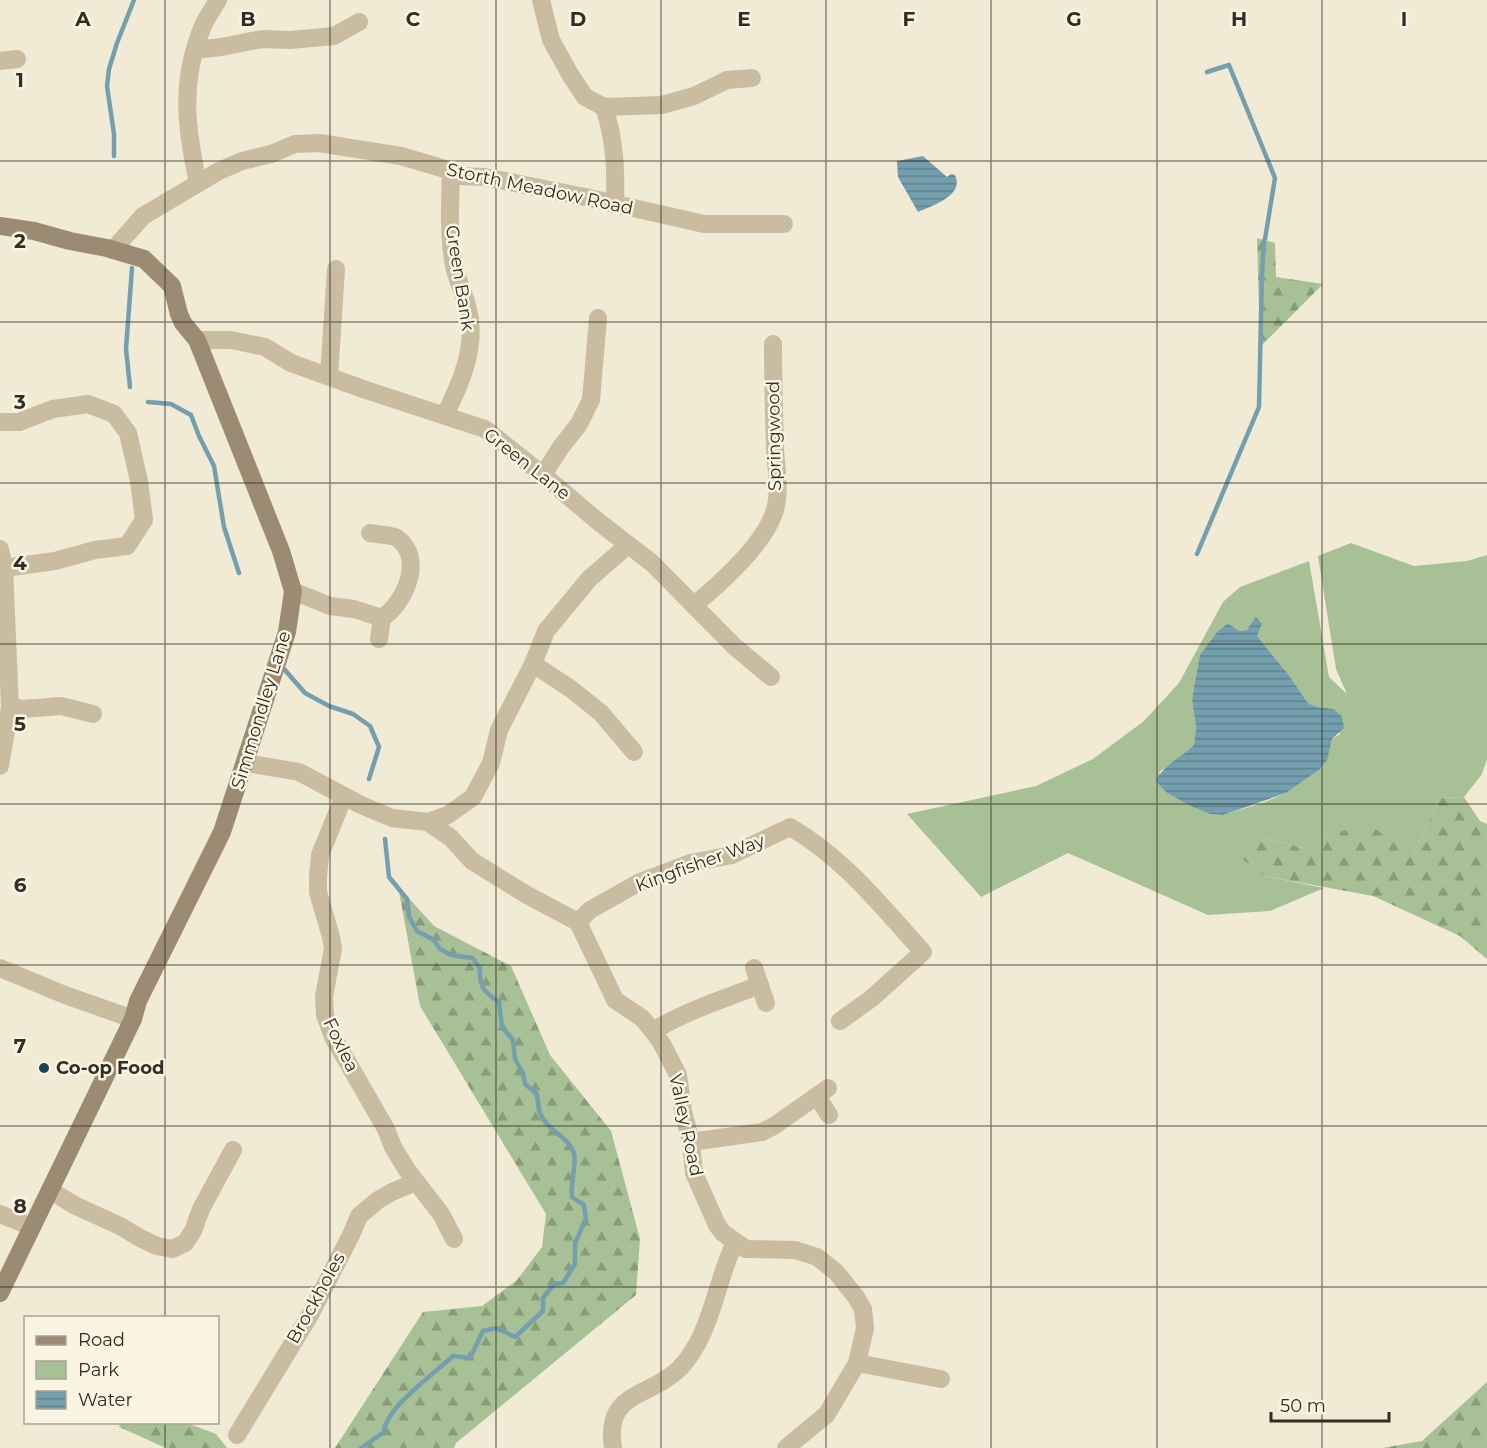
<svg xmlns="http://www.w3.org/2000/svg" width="1487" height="1448" viewBox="0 0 1487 1448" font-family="Montserrat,sans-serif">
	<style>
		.green { fill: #a8c095; fill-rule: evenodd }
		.forest { fill: url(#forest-firs) }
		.water { fill: url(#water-rules) }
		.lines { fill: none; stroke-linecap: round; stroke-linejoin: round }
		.stream { stroke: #749fae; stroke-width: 4.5 }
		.street { stroke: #c9bca1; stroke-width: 18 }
		.secondary { stroke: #9c8b73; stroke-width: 18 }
		.grid { fill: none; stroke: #332c24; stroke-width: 1.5; stroke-opacity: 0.55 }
		.poi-dot { fill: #194355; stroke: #f9f3e1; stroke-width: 2 }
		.labels { text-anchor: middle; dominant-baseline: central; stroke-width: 5; stroke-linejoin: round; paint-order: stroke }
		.street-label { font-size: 18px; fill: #332c24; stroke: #f9f3e1 }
		.poi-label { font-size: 18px; font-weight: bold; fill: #332c24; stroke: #f9f3e1; text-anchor: start }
		.grid-label { font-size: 20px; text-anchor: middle; font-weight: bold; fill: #332c24; stroke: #f9f3e1; stroke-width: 5; stroke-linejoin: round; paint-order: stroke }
	</style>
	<defs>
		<pattern id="forest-firs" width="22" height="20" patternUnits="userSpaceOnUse" patternTransform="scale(1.5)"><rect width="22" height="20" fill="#a8c095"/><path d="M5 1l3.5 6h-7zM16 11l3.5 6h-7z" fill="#899c79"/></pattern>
		<pattern id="water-rules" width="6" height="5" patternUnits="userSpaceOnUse" patternTransform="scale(1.5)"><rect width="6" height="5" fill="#749fae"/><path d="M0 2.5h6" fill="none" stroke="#60828d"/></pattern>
	</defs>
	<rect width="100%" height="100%" fill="#f1ead5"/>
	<path class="green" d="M 1351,543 L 1414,566 L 1467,561 L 1487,555 L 1487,759 L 1482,774 L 1464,797 L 1439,798 L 1413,855 L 1334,834 L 1306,849 L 1266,838 L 1265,876 L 1324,888 L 1270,911 L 1208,915 L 1068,853 L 981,897 L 907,814 L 1036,786 L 1093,759 L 1144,721 L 1179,683 L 1223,602 L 1240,587 L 1309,561 L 1329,677 L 1347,694 L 1336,669 L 1318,556 ZM 1228,623 L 1239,631 L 1247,630 L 1257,636 L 1288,674 L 1308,703 L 1317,707 L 1334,709 L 1340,734 L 1332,739 L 1319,770 L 1286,793 L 1265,802 L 1223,815 L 1210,814 L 1167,793 L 1159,772 L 1182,757 L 1194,745 L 1196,727 L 1192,700 L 1218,631 Z"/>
	<g class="forest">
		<path d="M 1257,238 L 1275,243 L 1276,277 L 1323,284 L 1260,347 Z"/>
		<path d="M 1464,797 L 1480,821 L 1487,824 L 1487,959 L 1460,936 L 1373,896 L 1265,876 L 1237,855 L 1246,842 L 1266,838 L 1306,849 L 1334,834 L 1366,824 L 1392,839 L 1413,855 L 1439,798 Z"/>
		<path d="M 398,886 L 434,926 L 511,966 L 550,1055 L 611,1131 L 640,1239 L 636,1295 L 456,1443 L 454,1448 L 335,1448 L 423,1312 L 482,1306 L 517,1280 L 542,1247 L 546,1214 L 420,1006 Z"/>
		<path d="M 1487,1382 L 1487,1448 L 1382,1448 L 1422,1441 Z"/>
		<path d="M 121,1423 L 187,1423 L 216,1434 L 227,1448 L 166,1448 L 119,1427 Z"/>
	</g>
	<g class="water">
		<path d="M 923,156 L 947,177 L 951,174 L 955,175 C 965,195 932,206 918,212 L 898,177 L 897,161 Z"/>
		<path d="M 1256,617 L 1262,624 L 1257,636 L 1288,674 L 1308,703 L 1317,707 L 1334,709 L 1342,717 L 1344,728 L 1332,739 L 1327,760 L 1319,770 L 1286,793 L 1223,815 L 1210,814 L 1191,806 L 1167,793 L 1156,781 C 1162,766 1182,757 1194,745 L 1196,727 L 1192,700 L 1200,655 L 1218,631 L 1228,623 L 1239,631 L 1247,630 Z"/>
	</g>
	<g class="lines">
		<g class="stream">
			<path d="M 1207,72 L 1229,65 L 1275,178 L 1265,239"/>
			<path d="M 114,156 L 114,134 L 107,86 L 109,69 L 117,43 L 134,0"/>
			<path d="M 130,387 L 126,349 L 132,268"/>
			<path d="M 148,402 L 171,404 L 191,415 L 199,436 L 214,466 L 224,527 L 239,573"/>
			<path d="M 1197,554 L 1259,407 L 1262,272 L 1264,241"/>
			<path d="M 284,669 L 305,693 L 329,706 L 353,714 L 370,726 L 379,747 L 369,779"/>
			<path d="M 361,1448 L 384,1432 C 385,1408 435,1373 453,1356 L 470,1358 L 483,1331 L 496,1328 L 515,1337 L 543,1311 L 543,1298 L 554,1284 L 563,1283 L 575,1264 L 575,1243 L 586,1219 L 584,1205 L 572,1197 C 570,1183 577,1163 574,1154 C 570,1137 546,1130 540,1113 C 538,1108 538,1100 537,1094 L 525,1084 L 523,1073 L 515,1059 L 513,1040 L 502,1027 L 499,1002 C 484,992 479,987 480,968 L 472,958 L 451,955 L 440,949 L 434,940 L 417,931 L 409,917 L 407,899 L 389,877 L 385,839"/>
		</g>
		<g class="street">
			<path d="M 541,0 L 551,40 L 571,76 L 585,97 L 604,107 C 615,140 616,170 615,205"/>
			<path d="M 195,50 L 221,47 L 262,39 L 290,40 L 334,36 L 359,22"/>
			<path d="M 0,61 L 17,59"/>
			<path d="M 604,107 L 662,105 L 694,96 L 727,80 L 752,78"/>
			<path d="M 198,183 C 186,128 180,83 202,28 C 206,18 213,9 218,0"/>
			<path d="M 113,250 L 143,216 L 219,171 L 242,161 L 271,154 L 295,144 L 319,143 L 401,156 L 445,169 L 460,176 L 485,177 L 585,197 L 704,224 L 784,224"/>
			<path d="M 197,340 L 231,340 L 265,347 L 291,363 L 366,390 L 485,429 L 543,475 L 600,523 L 652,563 L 734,646 L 771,677"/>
			<path d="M 329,376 L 336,269"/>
			<path d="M 445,415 C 460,385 476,349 469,314 C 466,298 459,284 455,270 C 448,241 450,202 451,173"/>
			<path d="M 0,422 L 19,422 L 53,409 L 88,404 L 114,414 L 128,433 L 139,481 L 144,520 L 127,546 L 95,550 L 55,561 L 4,568"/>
			<path d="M 543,475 L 561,447 L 579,424 L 591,400 L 598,318"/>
			<path d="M 0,549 L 4,568 L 10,707 L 0,766"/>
			<path d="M 293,591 L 330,606 L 354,609 L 382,618 C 405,603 425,558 397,538 C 391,534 377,535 370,533"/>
			<path d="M 694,605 C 720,584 763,545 774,513 C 781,493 776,469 775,449 C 774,414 773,379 773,344"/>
			<path d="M 379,639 L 382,618"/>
			<path d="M 533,664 L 571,689 L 601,713 L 634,752"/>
			<path d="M 10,707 L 23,709 L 61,706 L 93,714"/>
			<path d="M 246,763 L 299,772 L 361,805 L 392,818 L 428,822 L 448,815 L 473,797 L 491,763 L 499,730 L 533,664 L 546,631 L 589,579 L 628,545"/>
			<path d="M 344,796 L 320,855 L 318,877 L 318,892 L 331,937 L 333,949 L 324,996 L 325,1015 L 333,1037 L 386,1129 L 393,1147 L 407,1170 L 441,1214 L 454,1239"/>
			<path d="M 428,822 L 451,838 L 472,861 L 527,895 L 578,922 L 615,1000 L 642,1018 L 653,1031 L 662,1044 L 678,1075 L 683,1111 L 691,1142 L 694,1173 L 717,1225 L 723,1233 L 746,1249 L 795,1250 L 817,1257 L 836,1272 L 856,1297 L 863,1309 L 865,1328 L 857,1363 L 827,1414 L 786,1448"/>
			<path d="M 578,922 L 590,910 L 638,883 L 691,863 L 732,855 L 790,827 C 844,858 882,907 923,952 L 872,998 L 840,1021"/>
			<path d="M 0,968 L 65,995 L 133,1019"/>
			<path d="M 754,968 L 766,1003"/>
			<path d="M 653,1031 C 686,1011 723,999 760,985"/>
			<path d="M 817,1096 L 829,1115"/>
			<path d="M 691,1142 L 762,1132 L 774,1126 L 828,1088"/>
			<path d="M 50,1190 L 74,1205 L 120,1226 L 140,1238 L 157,1246 L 172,1249 L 185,1243 L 193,1231 L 201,1209 L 233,1150"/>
			<path d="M 0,1214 L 32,1227"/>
			<path d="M 857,1363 L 941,1379"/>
			<path d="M 237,1435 L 310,1315 L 351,1235 L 359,1216 L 378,1200 L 392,1192 L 416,1182"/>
			<path d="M 613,1448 C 604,1390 649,1399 680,1368 C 712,1334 715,1284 735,1242"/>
		</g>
		<path class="secondary" d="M 0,226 L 34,231 L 70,241 L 107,248 L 144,259 L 172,286 L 179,314 L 183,323 L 197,340 L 281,551 L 293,591 L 287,632 L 222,832 L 138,1001 L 133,1019 L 0,1293"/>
	</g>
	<path class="grid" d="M 165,0 L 165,1318M 330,0 L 330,1448M 496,0 L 496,1448M 661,0 L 661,1448M 826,0 L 826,1448M 991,0 L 991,1448M 1157,0 L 1157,1448M 1322,0 L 1322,1448M 0,161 L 1487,161M 0,322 L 1487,322M 0,483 L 1487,483M 0,644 L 1487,644M 0,804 L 1487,804M 0,965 L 1487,965M 0,1126 L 1487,1126M 0,1287 L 1487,1287M 165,1422 L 165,1448"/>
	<circle class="poi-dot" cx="44" cy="1068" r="6"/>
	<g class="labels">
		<g class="street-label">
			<text transform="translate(540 189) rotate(12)">Storth Meadow Road</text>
			<text transform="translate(460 278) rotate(81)">Green Bank</text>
			<text transform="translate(774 436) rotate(-91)">Springwood</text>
			<text transform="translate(527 464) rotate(38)">Green Lane</text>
			<text transform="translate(261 710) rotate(-73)">Simmondley Lane</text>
			<text transform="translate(700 863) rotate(-20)">Kingfisher Way</text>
			<text transform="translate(341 1045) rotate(64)">Foxlea</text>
			<text transform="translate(686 1125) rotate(78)">Valley Road</text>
			<text transform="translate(316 1298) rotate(-61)">Brockholes</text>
		</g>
		<g class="poi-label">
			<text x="56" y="1068">Co-op Food</text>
		</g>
	</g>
	<g class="grid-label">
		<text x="83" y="26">A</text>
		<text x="248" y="26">B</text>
		<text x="413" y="26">C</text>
		<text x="578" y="26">D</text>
		<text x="744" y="26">E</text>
		<text x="909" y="26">F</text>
		<text x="1074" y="26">G</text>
		<text x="1239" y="26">H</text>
		<text x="1404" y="26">I</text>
		<text x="20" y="87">1</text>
		<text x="20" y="248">2</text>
		<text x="20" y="409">3</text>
		<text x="20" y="570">4</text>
		<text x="20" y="731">5</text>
		<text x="20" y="892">6</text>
		<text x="20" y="1053">7</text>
		<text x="20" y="1213">8</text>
	</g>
	<rect x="24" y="1316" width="195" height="108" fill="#f9f3e1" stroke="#aaa395" stroke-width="1.5"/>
	<rect x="36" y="1336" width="30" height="9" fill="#9c8b73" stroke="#aaa395" stroke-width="1.5"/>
	<text x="78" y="1346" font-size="18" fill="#332c24">Road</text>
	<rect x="36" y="1361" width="30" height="18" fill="#a8c095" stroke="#aaa395" stroke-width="1.5"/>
	<text x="78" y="1376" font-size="18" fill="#332c24">Park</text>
	<rect x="36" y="1391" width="30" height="18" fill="url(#water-rules)" stroke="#aaa395" stroke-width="1.5"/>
	<text x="78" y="1406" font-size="18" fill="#332c24">Water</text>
	<path d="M1271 1412v9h118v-9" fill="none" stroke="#332c24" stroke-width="3"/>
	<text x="1280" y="1412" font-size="18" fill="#332c24" stroke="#f9f3e1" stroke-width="4.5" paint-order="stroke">50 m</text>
</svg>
